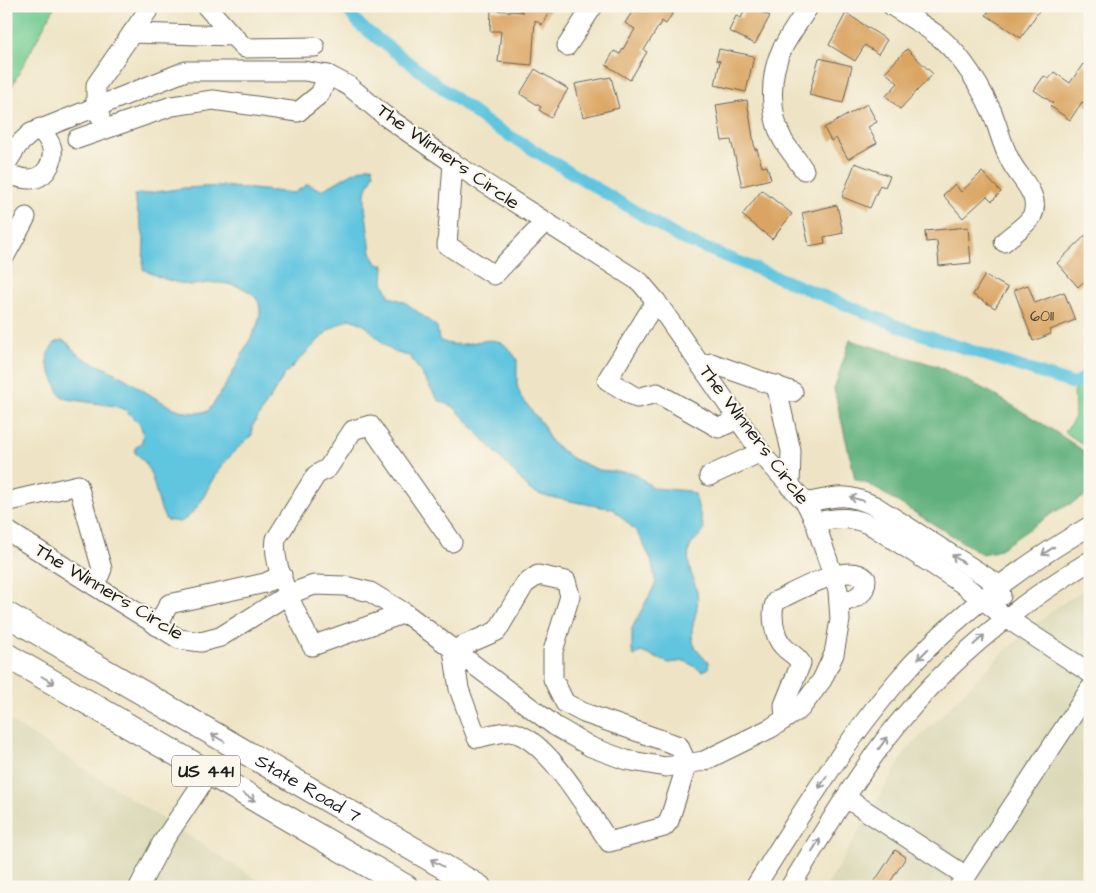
<svg xmlns="http://www.w3.org/2000/svg" width="1096" height="893" viewBox="0 0 1096 893" font-family="'Architects Daughter',sans-serif">
	<style>
		.built { fill: #dbd9b8 }
		.green { fill: #73cc92; stroke: #487457 }
		.forest { fill: #5eb07c; stroke: #3d664c }
		.water { fill: #61c5df; stroke: #3e707e }
		.lines { fill: none; stroke-linecap: round; stroke-linejoin: round }
		.canal { stroke: #61c5df; stroke-width: 12 }
		.building { fill: #daa562 }
		.minor-casing { stroke: #666257; stroke-width: 21 }
		.major-casing { stroke: #666257; stroke-width: 26 }
		.minor { stroke: #fff; stroke-width: 19 }
		.major { stroke: #fff; stroke-width: 24 }
		.oneway { stroke: #999 }
		.labels { text-anchor: middle; dominant-baseline: central; stroke-width: 4.5; stroke-linejoin: round; paint-order: stroke }
		.number-label { font-size: 16px; fill: #4c3e2e }
		.shield { fill: #fbf7ec; stroke: #5f5e5a; stroke-width: 1 }
		.shield-label { font-size: 18px; font-weight: bold; fill: #1c1c1c }
		.street-label { font-size: 19px; fill: #1c1c1c; stroke: #fbf7ec }
	</style>
	<rect width="100%" height="100%" fill="#fbf7ec"/>
	<filter id="ink" filterUnits="userSpaceOnUse"><feTurbulence type="fractalNoise" baseFrequency=".02" numOctaves="2"/><feDisplacementMap in="SourceGraphic" scale="10" xChannelSelector="R" yChannelSelector="G"/><feConvolveMatrix kernelMatrix="1 2 1 2 8 2 1 2 1" color-interpolation-filters="sRGB"/></filter>
	<filter id="wash" filterUnits="userSpaceOnUse"><feTurbulence type="fractalNoise" baseFrequency=".0096" numOctaves="4" result="noise"/><feDisplacementMap in="SourceGraphic" scale="20" xChannelSelector="R" yChannelSelector="G"/><feGaussianBlur stdDeviation="1.12" result="paint"/><feColorMatrix in="noise" values="0 0 0 0 0 0 0 0 0 0 0 0 0 0 0 0 0 1.4 0 .05"/><feComposite in="paint" operator="in"/></filter>
	<g filter="url(#wash)">
		<rect width="100%" height="100%" fill="#eee4c5"/>
		<g class="built">
			<path d="M 1090,586 L 1090,887 L 826,887 L 906,751 L 1006,650 L 1057,607 Z"/>
			<path d="M 6,718 L 268,887 L 6,887 Z"/>
		</g>
		<g class="green">
			<path d="M 6,6 L 55,6 L 6,97 Z"/>
			<path d="M 1090,374 L 1090,449 L 1065,432 L 1075,417 L 1074,384 Z"/>
		</g>
		<path class="forest" d="M 850,340 L 937,366 L 990,392 L 1051,429 L 1081,449 L 1090,459 L 1090,494 L 1056,511 L 997,551 L 982,554 L 870,485 L 855,479 L 834,389 Z"/>
		<path class="water" d="M 372,166 L 374,173 L 365,193 L 365,207 L 371,252 L 377,264 L 384,265 L 383,282 L 390,297 L 405,302 L 437,327 L 439,340 C 462,352 482,335 500,342 C 507,345 512,353 517,359 L 517,385 L 521,397 L 543,425 L 551,442 L 573,459 L 599,470 L 634,473 L 654,488 L 689,491 L 695,494 L 704,530 C 699,538 691,541 689,551 C 686,565 694,579 697,592 C 702,619 676,637 709,662 L 708,669 L 702,671 L 685,661 L 669,663 L 641,652 L 634,656 L 632,652 L 632,628 L 656,583 L 651,559 L 637,532 L 613,509 L 544,496 L 531,491 L 455,408 L 438,400 L 410,356 C 376,352 378,324 348,319 L 329,330 L 285,374 L 252,427 L 252,435 C 238,447 223,462 213,479 C 203,496 199,512 180,522 L 166,520 C 154,500 156,466 135,453 L 135,448 L 141,443 L 143,437 L 141,426 L 125,410 L 115,406 L 67,399 L 60,395 L 47,363 L 48,353 L 55,343 L 62,340 L 68,343 C 77,360 100,364 115,373 C 138,385 158,403 182,411 C 192,414 199,413 208,411 C 224,391 235,368 247,345 C 252,335 261,322 260,310 C 260,289 230,282 212,283 C 205,283 198,285 190,285 C 176,283 155,277 143,269 L 144,239 L 134,195 L 185,188 L 221,186 L 294,193 L 308,184 L 321,190 C 339,183 353,169 372,166 Z"/>
		<g class="lines">
			<path class="canal" d="M 344,6 L 361,26 L 488,123 L 680,238 L 908,330 L 1074,384 L 1090,374"/>
		</g>
		<g id="blocks">
			<g class="building">
				<path d="M 514,6 L 552,6 L 542,25 L 535,20 L 532,65 L 498,62 L 501,31 L 490,31 L 491,10 L 523,12 Z"/>
				<path d="M 636,6 L 666,6 L 674,11 L 666,24 L 662,21 L 644,50 L 647,52 L 630,80 L 606,65 L 614,51 L 620,54 L 635,29 L 625,23 Z"/>
				<path d="M 747,6 L 770,16 L 755,44 L 729,31 L 736,16 L 741,18 Z"/>
				<path d="M 992,6 L 1042,6 L 1021,38 L 986,15 Z"/>
				<path d="M 846,13 L 887,40 L 878,54 L 865,45 L 855,61 L 829,45 Z"/>
				<path d="M 719,49 L 754,56 L 746,92 L 715,85 L 720,61 L 716,60 Z"/>
				<path d="M 907,49 L 933,74 L 900,109 L 886,96 L 898,83 L 885,72 Z"/>
				<path d="M 819,58 L 852,66 L 843,103 L 809,95 Z"/>
				<path d="M 1083,64 L 1090,69 L 1090,107 L 1082,102 L 1070,120 L 1050,106 L 1053,103 L 1034,90 L 1044,76 L 1049,79 L 1054,72 L 1070,83 Z"/>
				<path d="M 535,69 L 568,89 L 551,118 L 539,110 L 541,107 L 520,94 Z"/>
				<path d="M 611,77 L 619,108 L 583,117 L 575,84 Z"/>
				<path d="M 747,100 L 755,150 L 757,149 L 762,167 L 767,166 L 771,179 L 742,186 L 731,140 L 722,141 L 716,105 Z"/>
				<path d="M 867,104 L 877,122 L 868,127 L 877,143 L 848,159 L 836,138 L 831,141 L 824,128 Z"/>
				<path d="M 855,163 L 890,176 L 885,187 L 880,185 L 870,208 L 842,197 Z"/>
				<path d="M 982,172 L 1001,192 L 992,201 L 987,196 L 963,218 L 943,195 L 955,184 L 961,192 Z"/>
				<path d="M 762,190 L 792,214 L 772,239 L 742,215 Z"/>
				<path d="M 837,205 L 843,233 L 824,237 L 825,243 L 809,246 L 802,213 Z"/>
				<path d="M 968,227 L 971,263 L 939,266 L 937,241 L 926,242 L 925,231 Z"/>
				<path d="M 1090,231 L 1090,276 L 1078,287 L 1057,263 Z"/>
				<path d="M 985,275 L 1008,288 L 995,308 L 973,295 Z"/>
				<path d="M 1028,285 L 1035,303 L 1064,292 L 1075,320 L 1050,330 L 1051,334 L 1033,341 L 1014,290 Z"/>
				<path d="M 895,850 L 906,857 L 887,887 L 871,887 Z"/>
			</g>
		</g>
	</g>
	<g filter="url(#ink)">
		<use href="#blocks" fill-opacity="0" stroke="#666257" stroke-width="1"/>
		<g class="lines">
			<defs>
				<g id="minor">
					<path d="M 206,6 L 233,36"/>
					<path d="M 892,6 C 906,15 921,23 934,33 C 960,52 979,84 992,112 C 999,129 1002,146 1011,162 C 1019,178 1042,196 1032,216 C 1027,225 1011,235 1004,242"/>
					<path d="M 132,33 L 233,36 L 245,48 L 315,47"/>
					<path d="M 567,46 L 593,6"/>
					<path d="M 100,116 L 96,106 L 96,85 L 151,6"/>
					<path d="M 77,139 L 172,106 L 213,100 L 298,112 L 320,94 L 328,75"/>
					<path d="M 453,163 L 447,245 L 494,275 L 544,223"/>
					<path d="M 6,164 L 18,145 L 31,133 L 186,71 L 304,71 L 328,75 L 349,86 L 385,116 L 453,163 L 640,282 L 656,301 L 765,458 L 806,503 L 815,522 L 838,590 L 840,620 L 834,654 L 822,680 L 800,709 L 771,728 L 704,761 L 666,767 L 626,760 L 591,747 L 555,726 L 405,613 L 370,592 L 345,586 L 314,585 L 289,594 L 220,637 L 201,642 L 179,639 L 6,530"/>
					<path d="M 804,170 C 798,161 790,151 784,142 C 769,116 769,75 782,49 C 790,34 800,20 809,6"/>
					<path d="M 6,174 C 13,176 22,179 29,179 C 45,179 54,163 52,149 C 51,142 44,134 40,128"/>
					<path d="M 6,254 L 26,217"/>
					<path d="M 656,301 L 607,380 L 637,398 L 657,393 L 719,428 L 738,419"/>
					<path d="M 701,366 L 711,363 L 793,392"/>
					<path d="M 776,385 L 791,451 L 790,487"/>
					<path d="M 709,476 L 761,452"/>
					<path d="M 6,502 L 78,485 L 102,569 L 95,586"/>
					<path d="M 806,503 C 836,496 846,492 875,506 L 999,585 L 1001,596"/>
					<path d="M 815,522 C 838,517 854,516 874,527 L 961,583 L 1005,617 L 1090,673"/>
					<path d="M 538,575 L 566,581 L 570,596 L 553,651 L 553,679 L 565,703 L 584,713 L 679,746 L 687,764 L 669,821 L 664,827 L 609,842 C 590,814 546,737 511,732 C 501,731 487,736 477,738 L 459,689 L 453,650 L 497,631 L 525,584 Z"/>
					<path d="M 405,613 L 312,646 C 299,617 271,569 276,539 L 316,475 L 328,468 L 353,430 L 370,425 L 452,542"/>
					<path d="M 157,626 L 169,604 L 265,583 L 282,575"/>
					<path d="M 785,719 L 784,705 L 801,663 C 796,655 789,653 783,646 C 774,637 770,612 776,601 C 796,592 848,560 866,579 C 866,596 854,599 840,603"/>
					<path d="M 846,798 L 966,876"/>
					<path d="M 139,887 L 162,843 L 209,773"/>
					<path d="M 755,887 C 800,816 843,744 898,680 C 952,617 1018,568 1090,526"/>
					<path d="M 790,887 C 821,837 850,787 885,740 C 941,667 1012,608 1090,561"/>
					<path d="M 959,887 L 1090,689"/>
				</g>
				<g id="major">
					<path id="s1" d="M 6,614 L 479,887"/>
					<path d="M 6,655 L 406,887"/>
				</g>
			</defs>
			<use href="#minor" class="minor-casing"/>
			<use href="#major" class="major-casing"/>
			<use href="#minor" class="minor"/>
			<use href="#major" class="major"/>
		</g>
		<defs><path id="oneway-shaft" d="M-6 0H5M1.5-3L5.5 0L1.5 3" fill="none" stroke-width="1.6" stroke-linecap="round" stroke-linejoin="round" transform="scale(1.25)"/></defs>
		<g class="oneway">
			<use href="#oneway-shaft" transform="translate(857 499) rotate(-165)"/>
			<use href="#oneway-shaft" transform="translate(1048 551) rotate(147)"/>
			<use href="#oneway-shaft" transform="translate(958 559) rotate(-147)"/>
			<use href="#oneway-shaft" transform="translate(979 640) rotate(-42)"/>
			<use href="#oneway-shaft" transform="translate(923 654) rotate(135)"/>
			<use href="#oneway-shaft" transform="translate(48 680) rotate(30)"/>
			<use href="#oneway-shaft" transform="translate(218 738) rotate(-150)"/>
			<use href="#oneway-shaft" transform="translate(883 743) rotate(-54)"/>
			<use href="#oneway-shaft" transform="translate(823 782) rotate(123)"/>
			<use href="#oneway-shaft" transform="translate(249 797) rotate(30)"/>
			<use href="#oneway-shaft" transform="translate(816 845) rotate(-58)"/>
			<use href="#oneway-shaft" transform="translate(437 863) rotate(-150)"/>
		</g>
	</g>
	<g class="labels">
		<g class="number-label">
			<text x="1042" y="316">6011</text>
		</g>
		<rect class="shield" x="172" y="755.5" width="68" height="31" rx="4"/>
		<g class="shield-label">
			<text x="206" y="771">US 441</text>
		</g>
		<g class="street-label">
			<text transform="translate(448 157) rotate(35)">The Winners Circle</text>
			<text transform="translate(754 435) rotate(53)">The Winners Circle</text>
			<text transform="translate(109 592) rotate(31)">The Winners Circle</text>
			<text stroke="none"><textPath href="#s1" startOffset="349">State Road 7</textPath></text>
		</g>
	</g>
	<rect width="1096" height="893" fill="none" stroke="#fbf7ec" stroke-width="25"/>
</svg>
